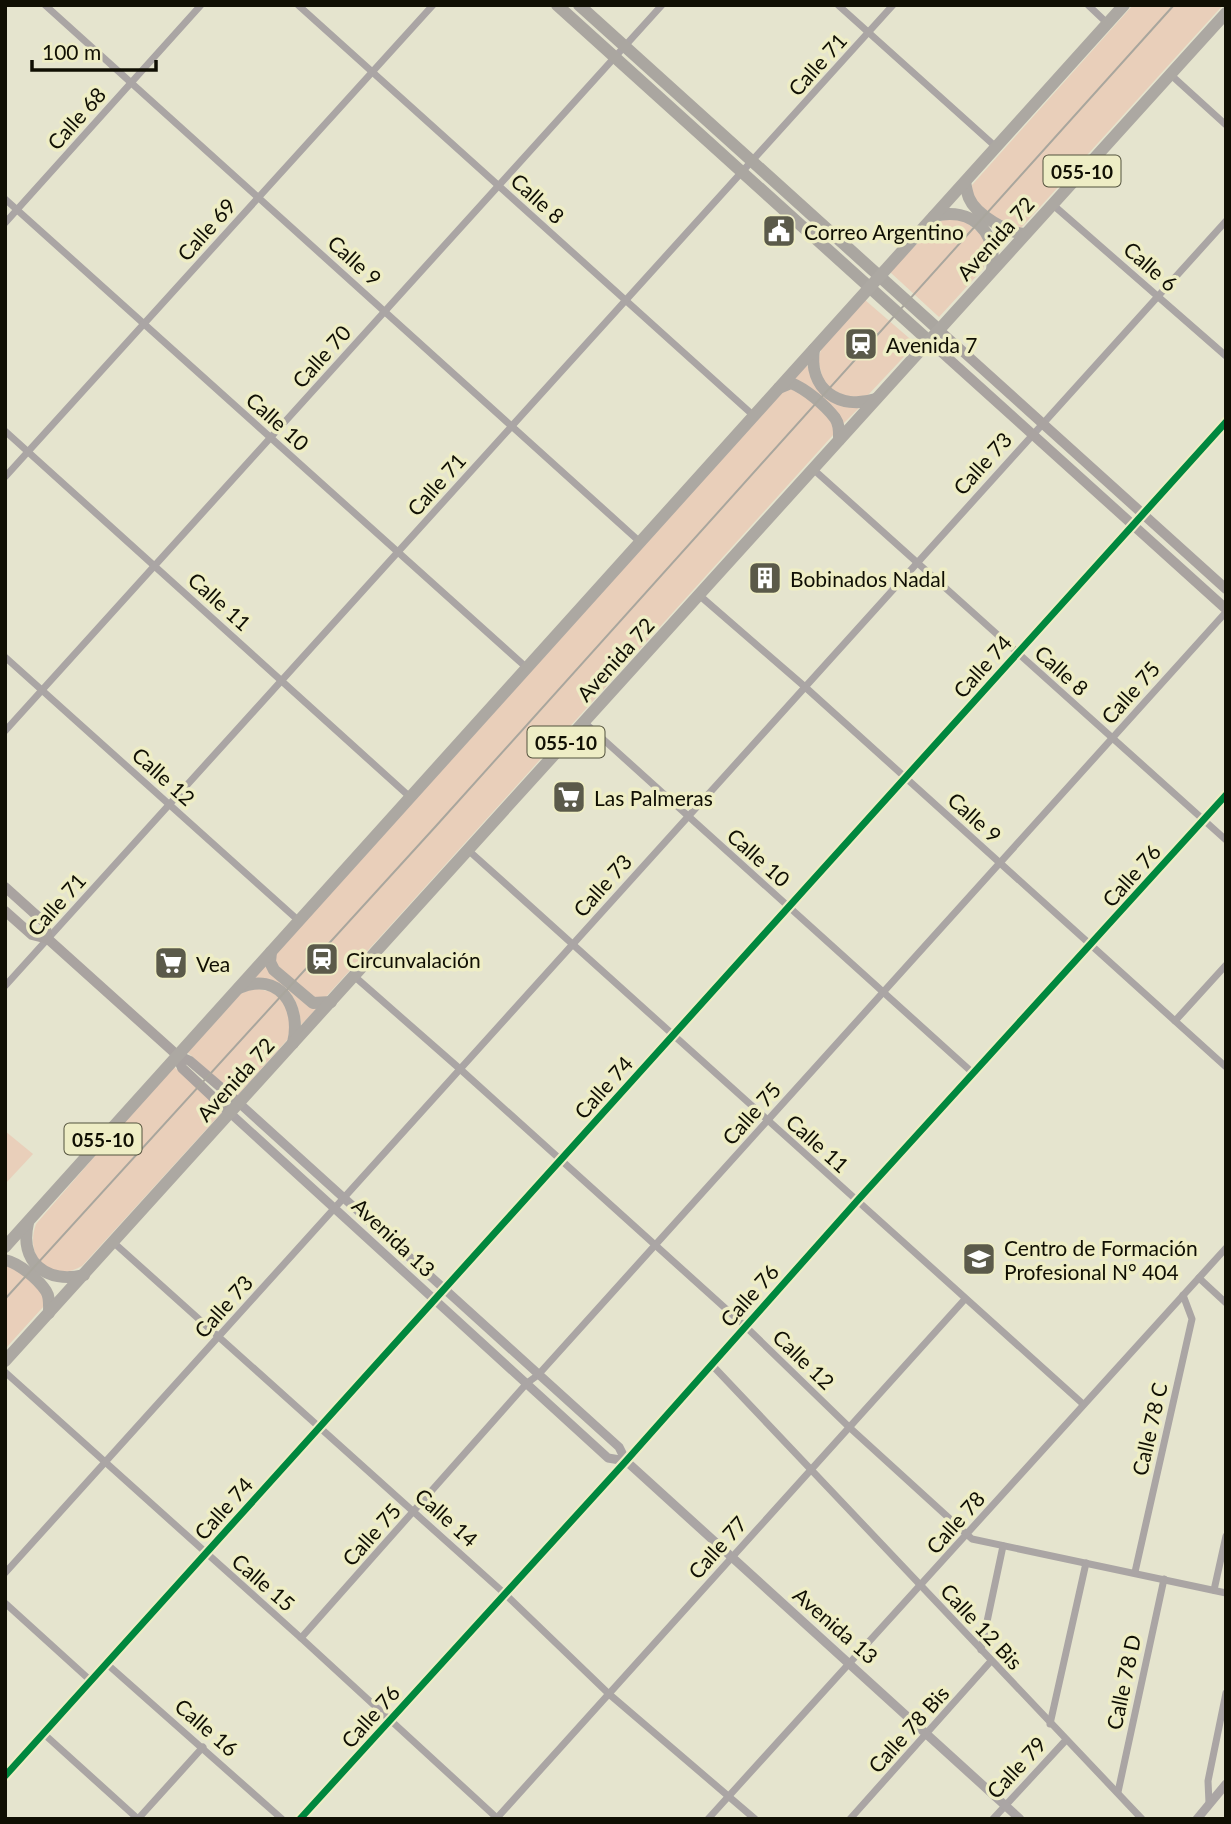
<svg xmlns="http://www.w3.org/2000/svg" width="1231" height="1824" viewBox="0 0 1231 1824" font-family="Lato,sans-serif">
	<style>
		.green { fill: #e9cfba }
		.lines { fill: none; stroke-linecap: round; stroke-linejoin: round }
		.minor { stroke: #aaa5a4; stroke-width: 7 }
		.tertiary { stroke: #aaa5a4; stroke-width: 9 }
		.secondary { stroke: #a9a3a0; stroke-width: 10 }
		.primary { stroke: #aaa6a0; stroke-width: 12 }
		.trunk { stroke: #aca8a2; stroke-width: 12 }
		.tram { stroke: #a9a69d; stroke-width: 2 }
		.cycleway-casing { stroke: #eeedc5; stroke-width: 11 }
		.cycleway { stroke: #00873e; stroke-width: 7 }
		.labels { text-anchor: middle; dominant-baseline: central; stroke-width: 7; stroke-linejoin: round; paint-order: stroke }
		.shield { fill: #eeedc5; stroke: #53523d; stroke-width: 2 }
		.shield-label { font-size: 19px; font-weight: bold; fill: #100f03 }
		.street-label { font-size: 21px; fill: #100f03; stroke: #eeedc5 }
		.poi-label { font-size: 21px; fill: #100f03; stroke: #eeedc5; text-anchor: start }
	</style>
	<rect width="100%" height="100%" fill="#e5e4ce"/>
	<g class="green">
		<path d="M 1133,5 L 1223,5 L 1021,228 L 1007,229 L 973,198 L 972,185 Z"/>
		<path d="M 945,219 L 962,219 L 984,237 L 987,257 L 983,269 L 939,317 L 890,272 L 937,223 Z"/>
		<path d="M 865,300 L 916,344 L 868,395 L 857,397 L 845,396 L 833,390 L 823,381 L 818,359 L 822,347 Z"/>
		<path d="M 807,364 C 813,390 832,407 859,408 L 843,424 L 793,380 Z"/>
		<path d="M 784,388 L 796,388 L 834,422 L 834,434 L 324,999 L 314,1000 L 275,966 L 275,952 Z"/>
		<path d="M 266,963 L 318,1007 L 301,1025 C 298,994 285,980 254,978 Z"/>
		<path d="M 254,988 L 272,992 L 284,1001 L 291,1018 L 288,1039 L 237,1096 L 187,1052 L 240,994 Z"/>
		<path d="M 173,1066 L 223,1111 L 82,1266 C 50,1285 24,1257 36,1224 Z"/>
		<path d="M 5,1131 L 33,1154 L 5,1184 Z"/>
		<path d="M 5,1264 L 13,1265 L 44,1294 L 44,1306 L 5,1349 Z"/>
	</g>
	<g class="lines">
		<g class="minor">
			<path d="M 45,5 L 640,542"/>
			<path d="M 298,5 L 754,416"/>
			<path d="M 838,5 L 996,147"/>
			<path d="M 1088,5 L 1107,23"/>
			<path d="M 1171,75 L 1226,125"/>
			<path d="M 5,199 L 527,668"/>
			<path d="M 1052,204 L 1226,356"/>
			<path d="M 5,223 L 201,5"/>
			<path d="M 5,431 L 410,797"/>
			<path d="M 813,469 L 1226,840"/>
			<path d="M 5,477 L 433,5"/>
			<path d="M 699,595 L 804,686 L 1226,1067"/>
			<path d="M 5,657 L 299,921"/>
			<path d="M 584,722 L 974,1074"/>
			<path d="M 5,731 L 662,5"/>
			<path d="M 468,850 L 1083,1404"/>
			<path d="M 354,976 L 460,1069 L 745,1326 L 849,1427 L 972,1539 L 1226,1593"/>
			<path d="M 5,986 L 893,5"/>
			<path d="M 1175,1021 L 1226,965"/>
			<path d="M 113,1242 L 504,1593 L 609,1694 L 755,1819"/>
			<path d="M 1199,1278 L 1226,1303"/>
			<path d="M 711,1364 L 1142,1819"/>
			<path d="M 5,1372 L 301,1638 L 498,1819"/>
			<path d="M 1135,1572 L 1192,1319 L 1183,1295"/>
			<path d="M 5,1573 L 1226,221"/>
			<path d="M 1214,1590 L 1226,1536"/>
			<path d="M 5,1603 L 91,1681"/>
			<path d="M 301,1638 L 527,1383 L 538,1375 L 1226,612"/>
			<path d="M 981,1650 L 1003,1546"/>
			<path d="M 107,1664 L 282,1819"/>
			<path d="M 1050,1724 L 1086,1563"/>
			<path d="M 44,1734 L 138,1819 L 203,1747"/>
			<path d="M 5,1776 L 1226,422"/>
			<path d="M 1118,1792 L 1164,1579"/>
			<path d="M 1209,1803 L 1208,1781 L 1226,1693"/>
			<path d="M 300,1819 L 626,1461 L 857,1201 L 1226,795"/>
			<path d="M 496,1819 L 965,1299"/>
			<path d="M 708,1819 L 1226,1248"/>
			<path d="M 850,1819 L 991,1661"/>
			<path d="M 993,1819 L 1066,1740"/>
		</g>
		<g class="tertiary">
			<path d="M 239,1103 L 619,1447 L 626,1461 L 1020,1819"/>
			<path d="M 230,1113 L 608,1458 L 626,1461"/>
			<path d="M 1197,1819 L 1226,1784"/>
		</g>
		<g class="secondary">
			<path d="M 939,330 L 1226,589"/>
			<path d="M 929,341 L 1226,609"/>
			<path d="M 5,887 L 45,923 L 48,939"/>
			<path d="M 5,911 L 32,935 L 48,939 L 177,1055 L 190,1061 L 239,1103"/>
			<path d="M 177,1055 L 182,1068 L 230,1113"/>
		</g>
		<g class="primary">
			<path d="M 557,5 L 929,341"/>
			<path d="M 579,5 L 939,330"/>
		</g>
		<g class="trunk">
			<path d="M 965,182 C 966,187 967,193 969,198 C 976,215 1008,233 1025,234"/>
			<path d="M 934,216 C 972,207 998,231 992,270"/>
			<path d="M 814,349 C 808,389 839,411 876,399"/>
			<path d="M 779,388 L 791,383 C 806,389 825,405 835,418 C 840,425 839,433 839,440"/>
			<path d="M 271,952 L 270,962 L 274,970 L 313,1003 L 331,1002"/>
			<path d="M 239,988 C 279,971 302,1006 293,1043"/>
			<path d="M 28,1223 C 19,1262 46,1284 84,1275"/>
			<path d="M 5,1247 L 1124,5"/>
			<path d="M 5,1260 C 19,1263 38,1279 46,1291 C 50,1297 49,1305 49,1313"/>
			<path d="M 5,1361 L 1226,13"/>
		</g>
		<path class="tram" d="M 5,1299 L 436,826 L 1174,5"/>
		<defs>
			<g id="cycleway">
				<path d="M 5,1776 L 1226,422"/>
				<path d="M 300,1819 L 626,1461 L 857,1201 L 1226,795"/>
			</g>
		</defs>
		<use href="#cycleway" class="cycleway-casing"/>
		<use href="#cycleway" class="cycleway"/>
	</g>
	<defs>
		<symbol id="civic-square" viewBox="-11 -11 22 22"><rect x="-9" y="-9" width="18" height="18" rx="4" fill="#5b5a4a" stroke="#eeedc5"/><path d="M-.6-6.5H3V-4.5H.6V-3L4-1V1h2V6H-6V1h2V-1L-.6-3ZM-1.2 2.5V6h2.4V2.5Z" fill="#fff"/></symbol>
		<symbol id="station-square" viewBox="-11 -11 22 22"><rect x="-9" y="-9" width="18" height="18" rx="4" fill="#5b5a4a" stroke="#eeedc5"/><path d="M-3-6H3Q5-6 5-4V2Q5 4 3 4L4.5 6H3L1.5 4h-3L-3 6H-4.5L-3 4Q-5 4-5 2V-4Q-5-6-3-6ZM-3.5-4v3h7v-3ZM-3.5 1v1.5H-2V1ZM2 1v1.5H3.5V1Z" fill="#fff"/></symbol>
		<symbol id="building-square" viewBox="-11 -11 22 22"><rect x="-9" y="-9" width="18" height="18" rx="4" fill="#5b5a4a" stroke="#eeedc5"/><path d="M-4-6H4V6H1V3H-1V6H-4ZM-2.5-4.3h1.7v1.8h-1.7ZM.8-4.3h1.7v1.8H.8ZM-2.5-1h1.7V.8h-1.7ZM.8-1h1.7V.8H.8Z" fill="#fff"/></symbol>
		<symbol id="supermarket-square" viewBox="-11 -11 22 22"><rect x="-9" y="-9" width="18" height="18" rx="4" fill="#5b5a4a" stroke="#eeedc5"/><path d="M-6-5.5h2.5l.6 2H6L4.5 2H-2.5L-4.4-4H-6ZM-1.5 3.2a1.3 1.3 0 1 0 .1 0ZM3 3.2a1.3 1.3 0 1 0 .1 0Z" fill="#fff"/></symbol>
		<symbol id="school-square" viewBox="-11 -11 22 22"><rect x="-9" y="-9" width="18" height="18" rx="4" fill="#5b5a4a" stroke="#eeedc5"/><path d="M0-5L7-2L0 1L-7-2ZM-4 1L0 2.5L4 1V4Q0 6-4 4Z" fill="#fff"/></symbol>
	</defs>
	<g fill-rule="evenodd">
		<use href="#civic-square" x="760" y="212" width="38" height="38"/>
		<use href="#station-square" x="842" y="325" width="38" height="38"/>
		<use href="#building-square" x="746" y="559" width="38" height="38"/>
		<use href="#supermarket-square" x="550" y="778" width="38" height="38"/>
		<use href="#station-square" x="303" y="940" width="38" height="38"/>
		<use href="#supermarket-square" x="152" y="944" width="38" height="38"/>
		<use href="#school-square" x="960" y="1240" width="38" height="38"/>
	</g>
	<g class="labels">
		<g class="shield">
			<rect x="1043.5" y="155.5" width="77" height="31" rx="5"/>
			<rect x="527.5" y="726.5" width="77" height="31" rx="5"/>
			<rect x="64.5" y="1123.5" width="77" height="31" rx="5"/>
		</g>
		<g class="shield-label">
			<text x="1082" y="171">055-10</text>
			<text x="566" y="742">055-10</text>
			<text x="103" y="1139">055-10</text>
		</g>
		<g class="street-label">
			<text transform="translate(817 64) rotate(-48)">Calle 71</text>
			<text transform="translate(76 118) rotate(-48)">Calle 68</text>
			<text transform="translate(538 198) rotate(42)">Calle 8</text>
			<text transform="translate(206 229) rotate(-48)">Calle 69</text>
			<text transform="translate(995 238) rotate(-48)">Avenida 72</text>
			<text transform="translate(355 260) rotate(42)">Calle 9</text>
			<text transform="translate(1151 266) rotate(41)">Calle 6</text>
			<text transform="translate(321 356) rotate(-48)">Calle 70</text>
			<text transform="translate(278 421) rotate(42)">Calle 10</text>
			<text transform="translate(982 463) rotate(-48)">Calle 73</text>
			<text transform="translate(436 484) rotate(-48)">Calle 71</text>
			<text transform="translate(220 601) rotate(42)">Calle 11</text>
			<text transform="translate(615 659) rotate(-48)">Avenida 72</text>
			<text transform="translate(982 666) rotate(-48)">Calle 74</text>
			<text transform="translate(1062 670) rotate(42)">Calle 8</text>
			<text transform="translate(1130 692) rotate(-48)">Calle 75</text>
			<text transform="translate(164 776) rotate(42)">Calle 12</text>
			<text transform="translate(975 817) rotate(42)">Calle 9</text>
			<text transform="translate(759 857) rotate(42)">Calle 10</text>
			<text transform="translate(1131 875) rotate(-48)">Calle 76</text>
			<text transform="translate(602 885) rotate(-48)">Calle 73</text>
			<text transform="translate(56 904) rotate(-48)">Calle 71</text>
			<text transform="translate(235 1079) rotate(-48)">Avenida 72</text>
			<text transform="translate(603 1087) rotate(-48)">Calle 74</text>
			<text transform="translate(751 1113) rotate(-48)">Calle 75</text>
			<text transform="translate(818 1143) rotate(42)">Calle 11</text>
			<text transform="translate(394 1237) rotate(43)">Avenida 13</text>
			<text transform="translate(749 1295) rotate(-48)">Calle 76</text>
			<text transform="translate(223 1306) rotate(-48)">Calle 73</text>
			<text transform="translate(804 1359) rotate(44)">Calle 12</text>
			<text transform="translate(1149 1429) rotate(-77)">Calle 78 C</text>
			<text transform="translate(223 1508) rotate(-48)">Calle 74</text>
			<text transform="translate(447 1517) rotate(42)">Calle 14</text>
			<text transform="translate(955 1522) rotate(-48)">Calle 78</text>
			<text transform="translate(371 1534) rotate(-48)">Calle 75</text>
			<text transform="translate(717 1547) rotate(-48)">Calle 77</text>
			<text transform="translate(264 1582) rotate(41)">Calle 15</text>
			<text transform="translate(836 1625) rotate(41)">Avenida 13</text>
			<text transform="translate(982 1626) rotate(47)">Calle 12 Bis</text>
			<text transform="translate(1123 1682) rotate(-78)">Calle 78 D</text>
			<text transform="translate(370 1716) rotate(-48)">Calle 76</text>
			<text transform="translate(207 1727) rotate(41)">Calle 16</text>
			<text transform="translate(908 1729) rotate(-48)">Calle 78 Bis</text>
			<text transform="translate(1016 1767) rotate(-47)">Calle 79</text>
		</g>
		<g class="poi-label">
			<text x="804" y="231">Correo Argentino</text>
			<text x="886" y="344">Avenida 7</text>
			<text x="790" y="578">Bobinados Nadal</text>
			<text x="594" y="797">Las Palmeras</text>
			<text x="346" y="959">Circunvalación</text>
			<text x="196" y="963">Vea</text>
			<text x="1004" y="1247">Centro de Formación<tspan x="1004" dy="24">Profesional N° 404</tspan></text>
		</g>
	</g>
	<rect width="1231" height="1824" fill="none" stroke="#100f03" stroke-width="14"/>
	<path d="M32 60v10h124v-10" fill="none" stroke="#100f03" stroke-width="3.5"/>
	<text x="42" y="60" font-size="21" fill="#100f03" stroke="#eeedc5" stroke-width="5" paint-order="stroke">100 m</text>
</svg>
